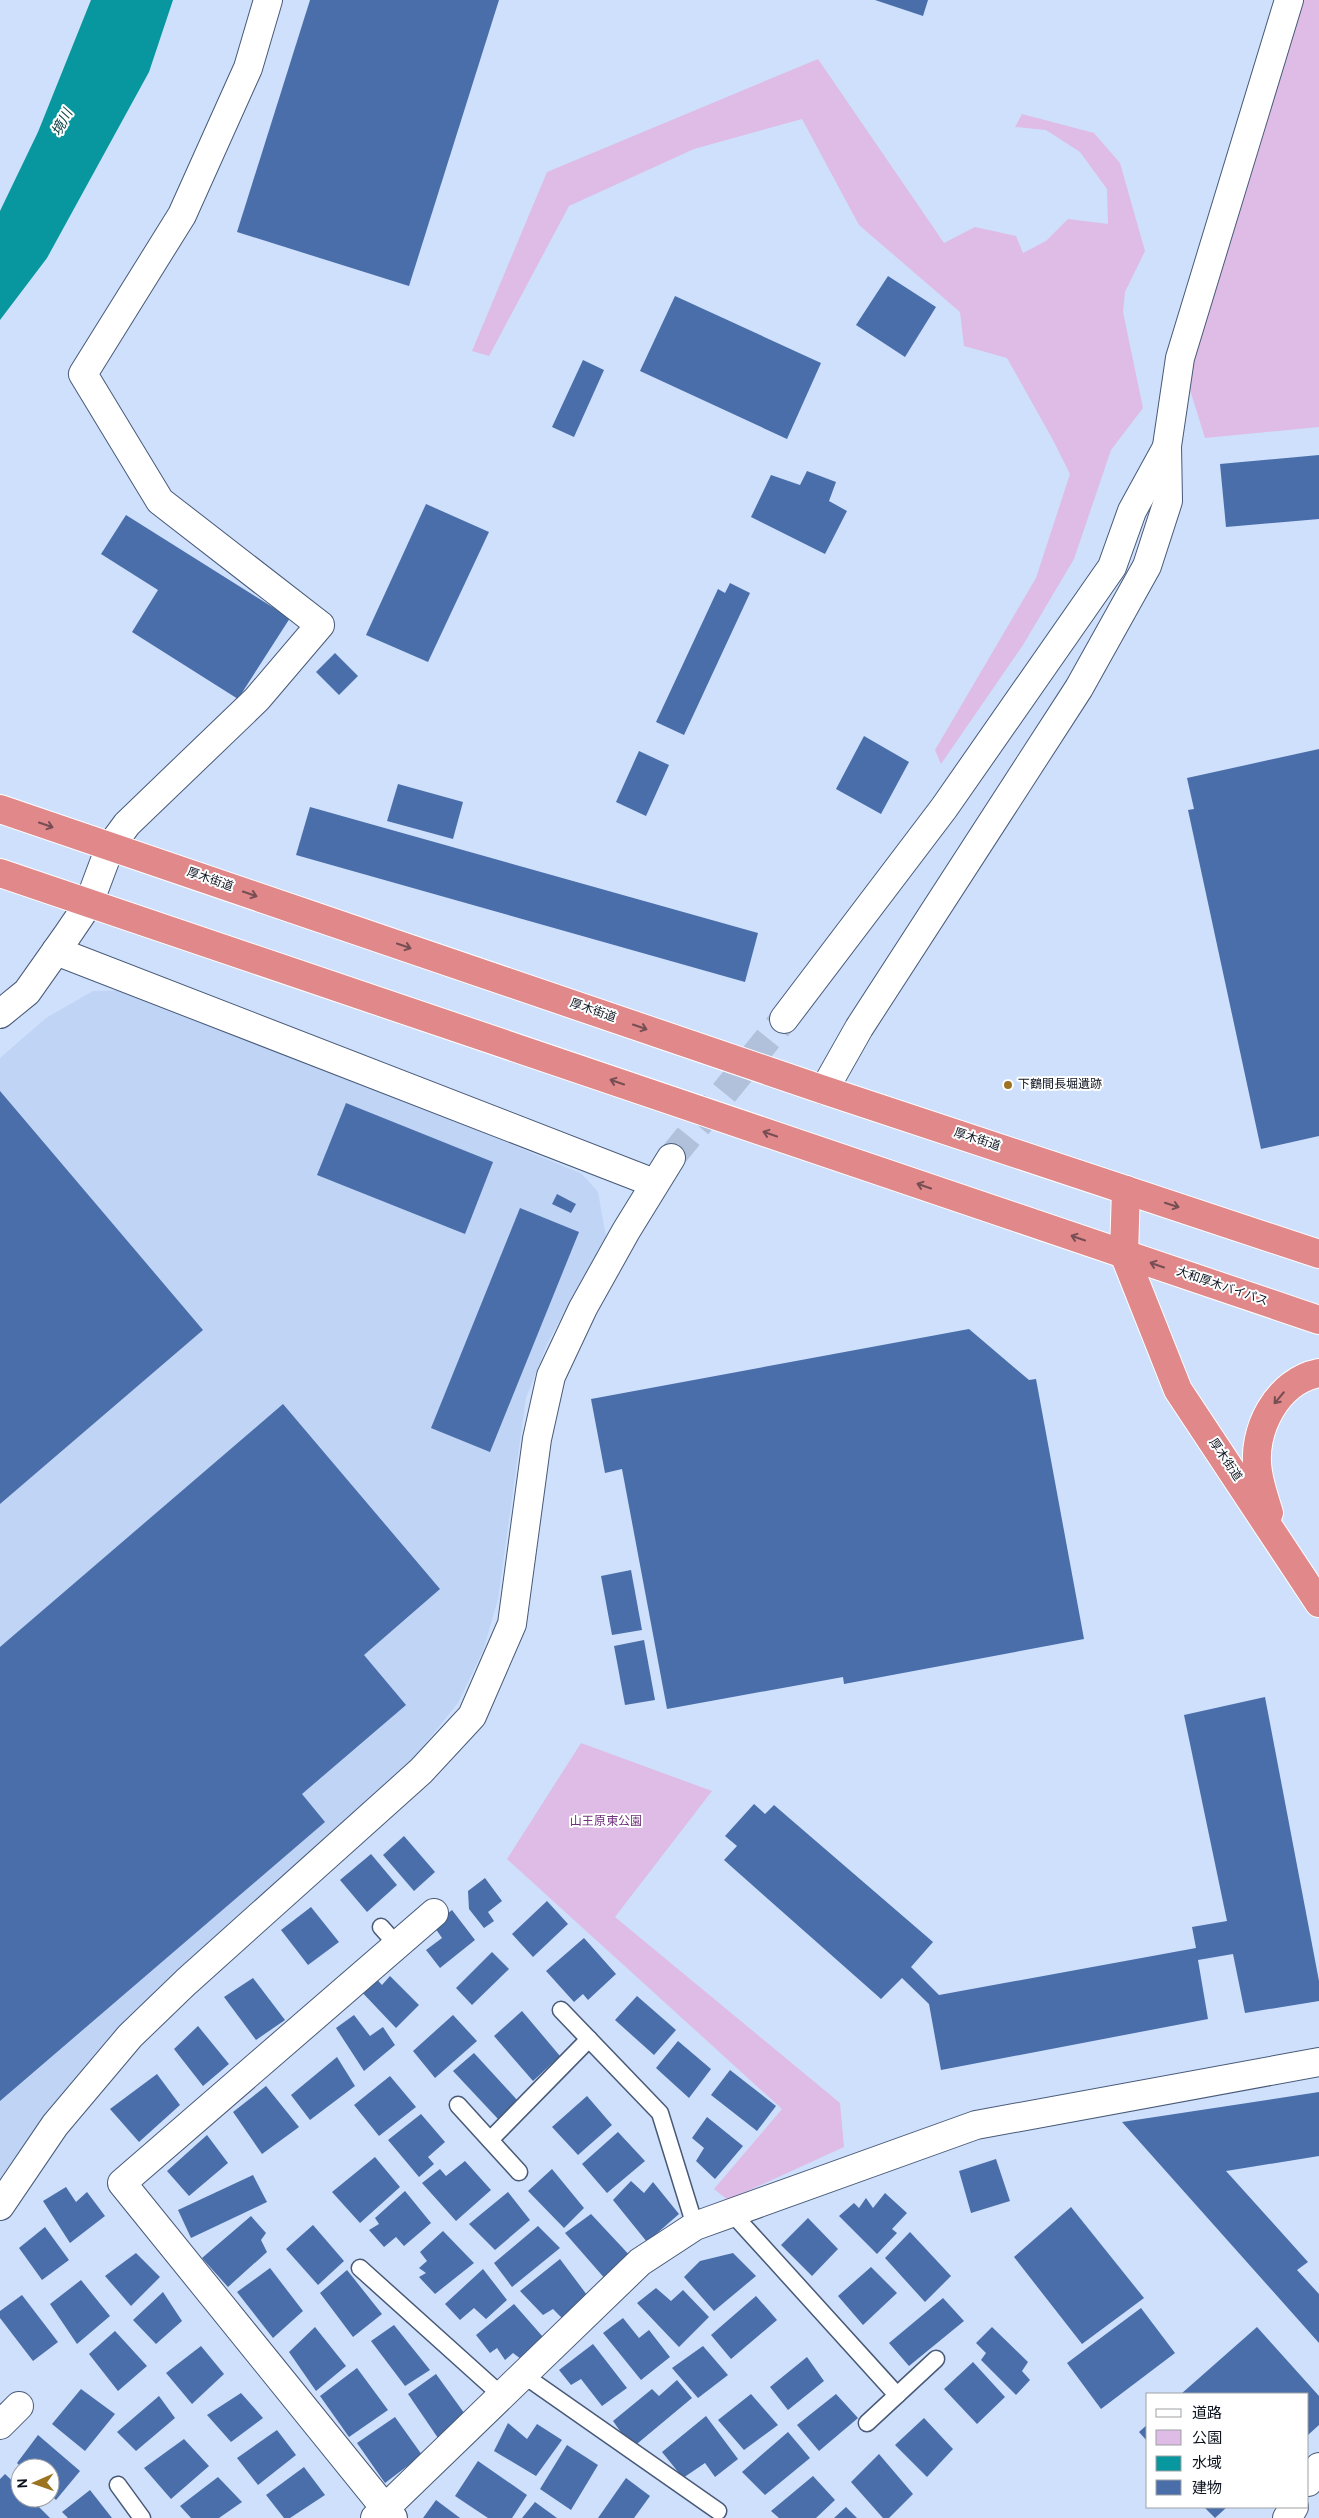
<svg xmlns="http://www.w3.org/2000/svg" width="1319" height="2518" viewBox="0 0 1319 2518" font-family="Overpass,'Noto Sans JP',sans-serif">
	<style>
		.built { fill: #c0d4f5 }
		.green { fill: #debce6 }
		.water { fill: #08979e }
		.building { fill: #4a6eaa }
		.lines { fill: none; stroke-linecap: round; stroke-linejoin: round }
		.minor-tunnel { stroke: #b1c1db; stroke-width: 28; stroke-dasharray: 28 14; stroke-linecap: butt }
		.service-casing { stroke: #485a78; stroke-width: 19 }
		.minor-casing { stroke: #485a78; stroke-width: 30 }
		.tertiary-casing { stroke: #485a78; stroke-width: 30 }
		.trunk-casing { stroke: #fff; stroke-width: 30 }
		.service { stroke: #fff; stroke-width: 16 }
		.minor { stroke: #fff; stroke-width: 28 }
		.tertiary { stroke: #fff; stroke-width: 28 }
		.trunk { stroke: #e0888a; stroke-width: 28 }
		.oneway { stroke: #764e54 }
		.poi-dot { fill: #9c7321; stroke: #fff; stroke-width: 2 }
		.labels { text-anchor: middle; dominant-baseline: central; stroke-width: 4; stroke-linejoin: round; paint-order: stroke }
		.street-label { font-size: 12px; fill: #0c131f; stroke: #fff }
		.poi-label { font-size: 12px; fill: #0c131f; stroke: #fff; text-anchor: start }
		.park-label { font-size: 12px; fill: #6f317c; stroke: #fff }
		.water-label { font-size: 14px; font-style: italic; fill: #0c4245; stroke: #fff }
	</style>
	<rect width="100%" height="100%" fill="#cee0fc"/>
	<path class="built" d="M 141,990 L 582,1174 L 598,1192 L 606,1237 L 548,1342 L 526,1398 L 498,1599 L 483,1651 L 458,1703 L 405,1769 L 0,2183 L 0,1058 L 46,1018 L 93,991 Z"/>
	<g class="green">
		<path d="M 1289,0 L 1319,0 L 1319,427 L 1205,438 L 1180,358 Z"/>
		<path d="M 818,59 L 944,243 L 975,227 L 1016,236 L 1023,253 L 1046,241 L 1068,219 L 1108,224 L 1107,189 L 1080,152 L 1046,130 L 1015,127 L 1022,114 L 1094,133 L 1120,163 L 1145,251 L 1125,292 L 1123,312 L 1143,408 L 1111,450 L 1074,559 L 1023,645 L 941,764 L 935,750 L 1036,578 L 1070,474 L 1053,440 L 1007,358 L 964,346 L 960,312 L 859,225 L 802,119 L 694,149 L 569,206 L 489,356 L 472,351 L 547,172 Z"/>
		<path d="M 581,1743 L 712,1791 L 615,1917 L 840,2103 L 844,2147 L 728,2200 L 714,2189 L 782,2109 L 507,1859 Z"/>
	</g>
	<path class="water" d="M 91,0 L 173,0 L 149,72 L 47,258 L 0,320 L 0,211 L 38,132 Z"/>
	<g class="building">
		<path d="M 310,0 L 499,0 L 409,286 L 237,232 Z"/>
		<path d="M 875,0 L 928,0 L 923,16 Z"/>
		<path d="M 888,276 L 936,307 L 905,357 L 856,325 Z"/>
		<path d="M 675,296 L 821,363 L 787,439 L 640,371 Z"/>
		<path d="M 583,360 L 604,370 L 574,437 L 552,427 Z"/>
		<path d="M 1319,455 L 1319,519 L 1226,527 L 1220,464 Z"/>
		<path d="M 807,471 L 836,482 L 829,501 L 847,511 L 825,554 L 751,517 L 771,475 L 800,485 Z"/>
		<path d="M 426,504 L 489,532 L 428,662 L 366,635 Z"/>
		<path d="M 126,515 L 290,618 L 238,699 L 132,632 L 158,590 L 101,554 Z"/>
		<path d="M 730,583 L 750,593 L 684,735 L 656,722 L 718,589 L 725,593 Z"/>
		<path d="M 335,653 L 358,676 L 339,695 L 316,672 Z"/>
		<path d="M 864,736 L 909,762 L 881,814 L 836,789 Z"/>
		<path d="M 1319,749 L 1319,1136 L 1261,1149 L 1188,810 L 1194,809 L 1187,778 Z"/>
		<path d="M 639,751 L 669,765 L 646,816 L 616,802 Z"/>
		<path d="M 398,784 L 463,802 L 453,839 L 387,821 Z"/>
		<path d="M 310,807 L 758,933 L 745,982 L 296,855 Z"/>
		<path d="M 0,1091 L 203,1330 L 0,1504 Z"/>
		<path d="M 346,1103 L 493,1162 L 465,1234 L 317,1175 Z"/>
		<path d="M 557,1194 L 576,1204 L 571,1213 L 552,1204 Z"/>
		<path d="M 520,1208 L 579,1232 L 490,1452 L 431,1428 Z"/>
		<path d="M 969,1329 L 1029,1380 L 1036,1379 L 1084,1639 L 844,1684 L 843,1677 L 667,1709 L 622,1469 L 605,1473 L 591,1399 Z"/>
		<path d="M 283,1404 L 440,1589 L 364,1655 L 406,1705 L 302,1794 L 325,1822 L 0,2101 L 0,1647 Z"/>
		<path d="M 631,1570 L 642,1630 L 612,1635 L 601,1576 Z"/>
		<path d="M 644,1640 L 655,1700 L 625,1705 L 614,1646 Z"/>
		<path d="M 1265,1697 L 1319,1981 L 1319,2001 L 1245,2013 L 1233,1954 L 1198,1960 L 1208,2019 L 941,2070 L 929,2004 L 902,1978 L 881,1999 L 724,1860 L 737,1846 L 725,1836 L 754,1804 L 765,1814 L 774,1805 L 933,1942 L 911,1967 L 939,1995 L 1196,1948 L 1192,1927 L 1227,1921 L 1184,1715 Z"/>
		<path d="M 404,1836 L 435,1872 L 414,1891 L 383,1855 Z"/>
		<path d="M 371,1854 L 397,1885 L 367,1912 L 340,1880 Z"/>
		<path d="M 485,1878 L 502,1901 L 488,1912 L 494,1921 L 484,1928 L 469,1909 L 468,1891 Z"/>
		<path d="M 547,1901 L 568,1924 L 533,1957 L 512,1934 Z"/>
		<path d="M 311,1907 L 339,1942 L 308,1965 L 281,1930 Z"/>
		<path d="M 452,1910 L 475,1940 L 440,1968 L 426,1950 L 442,1938 L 433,1925 Z"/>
		<path d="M 584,1938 L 616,1974 L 588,2000 L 583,1994 L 574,2002 L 546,1971 Z"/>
		<path d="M 492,1952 L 509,1969 L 472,2005 L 456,1988 Z"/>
		<path d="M 372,1974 L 382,1985 L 390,1976 L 419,2005 L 396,2028 L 358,1988 Z"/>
		<path d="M 253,1978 L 285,2020 L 256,2040 L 224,1997 Z"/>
		<path d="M 637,1996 L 676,2030 L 654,2055 L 615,2020 Z"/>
		<path d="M 522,2011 L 560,2056 L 533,2081 L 494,2036 Z"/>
		<path d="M 354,2015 L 370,2036 L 383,2027 L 395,2045 L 364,2071 L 336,2028 Z"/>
		<path d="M 453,2015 L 477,2041 L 435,2078 L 413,2051 Z"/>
		<path d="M 198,2026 L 229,2064 L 203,2086 L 174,2049 Z"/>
		<path d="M 678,2041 L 711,2069 L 689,2098 L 656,2068 Z"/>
		<path d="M 474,2053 L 518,2101 L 498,2119 L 453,2071 Z"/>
		<path d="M 337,2057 L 355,2086 L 310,2120 L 291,2095 Z"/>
		<path d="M 730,2070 L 776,2106 L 757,2131 L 711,2095 Z"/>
		<path d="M 157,2074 L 180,2105 L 139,2142 L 110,2109 Z"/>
		<path d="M 390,2076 L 416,2107 L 379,2136 L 354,2105 Z"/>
		<path d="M 266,2086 L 299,2127 L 262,2154 L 233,2112 Z"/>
		<path d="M 1319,2092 L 1319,2156 L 1226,2171 L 1308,2262 L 1297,2270 L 1319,2294 L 1319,2343 L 1122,2122 Z"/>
		<path d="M 587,2096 L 612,2125 L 578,2155 L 552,2127 Z"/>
		<path d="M 421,2114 L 445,2142 L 428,2157 L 434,2164 L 419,2177 L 388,2140 Z"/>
		<path d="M 707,2117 L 743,2146 L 715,2179 L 696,2161 L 704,2148 L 692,2138 Z"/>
		<path d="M 618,2132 L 645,2161 L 607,2193 L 582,2164 Z"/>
		<path d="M 207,2135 L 228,2163 L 189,2196 L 167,2171 Z"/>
		<path d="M 375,2157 L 400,2187 L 360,2223 L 332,2192 Z"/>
		<path d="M 996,2159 L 1010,2201 L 971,2213 L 959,2171 Z"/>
		<path d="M 465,2161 L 491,2190 L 456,2221 L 422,2183 L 440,2169 L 446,2176 Z"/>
		<path d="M 552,2169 L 584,2208 L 564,2228 L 528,2191 Z"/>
		<path d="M 253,2175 L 267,2202 L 191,2238 L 178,2210 Z"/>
		<path d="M 631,2181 L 644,2193 L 653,2182 L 679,2214 L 647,2242 L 613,2200 Z"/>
		<path d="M 66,2187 L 76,2202 L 87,2192 L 105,2216 L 70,2243 L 43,2201 Z"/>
		<path d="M 405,2191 L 431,2223 L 404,2246 L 396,2237 L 384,2247 L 369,2230 L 379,2224 L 375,2218 Z"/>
		<path d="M 508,2192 L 530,2220 L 495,2250 L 469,2224 Z"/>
		<path d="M 885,2193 L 907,2213 L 892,2229 L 897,2233 L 877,2254 L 839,2216 L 854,2203 L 859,2208 L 866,2198 L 873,2208 Z"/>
		<path d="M 1071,2207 L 1144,2298 L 1082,2344 L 1014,2257 Z"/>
		<path d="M 591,2214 L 634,2260 L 607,2281 L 565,2233 Z"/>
		<path d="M 251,2216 L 266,2233 L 261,2240 L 267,2252 L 228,2287 L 202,2258 Z"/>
		<path d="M 808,2218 L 838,2249 L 812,2276 L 781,2245 Z"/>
		<path d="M 313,2225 L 344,2261 L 318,2285 L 286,2249 Z"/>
		<path d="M 538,2226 L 560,2248 L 512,2287 L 494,2263 Z"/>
		<path d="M 45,2227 L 69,2260 L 42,2280 L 19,2248 Z"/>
		<path d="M 443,2231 L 474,2263 L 435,2294 L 419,2277 L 426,2273 L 419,2268 L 427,2261 L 420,2252 Z"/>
		<path d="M 910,2232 L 951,2276 L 925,2302 L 885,2258 Z"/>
		<path d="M 136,2253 L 160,2277 L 131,2306 L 105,2276 Z"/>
		<path d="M 733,2253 L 756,2276 L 714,2311 L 684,2277 L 700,2261 Z"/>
		<path d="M 560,2259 L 590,2299 L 563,2319 L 553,2309 L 543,2315 L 520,2291 Z"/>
		<path d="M 871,2267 L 897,2293 L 863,2325 L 838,2296 Z"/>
		<path d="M 270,2268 L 303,2311 L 273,2338 L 237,2292 Z"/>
		<path d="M 483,2269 L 507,2300 L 486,2319 L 474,2308 L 460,2320 L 445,2304 Z"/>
		<path d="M 347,2270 L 382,2314 L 353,2337 L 320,2293 Z"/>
		<path d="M 81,2280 L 110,2316 L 77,2344 L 50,2304 Z"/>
		<path d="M 656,2288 L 671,2301 L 683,2290 L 709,2317 L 679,2347 L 637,2303 Z"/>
		<path d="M 163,2292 L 182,2321 L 156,2344 L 133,2320 Z"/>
		<path d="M 22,2295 L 58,2342 L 33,2361 L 0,2318 L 0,2311 Z"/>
		<path d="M 756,2296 L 777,2320 L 731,2359 L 711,2335 Z"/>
		<path d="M 943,2298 L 964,2321 L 909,2366 L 889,2343 Z"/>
		<path d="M 514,2304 L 543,2337 L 521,2359 L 513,2353 L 505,2360 L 497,2348 L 490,2353 L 476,2335 Z"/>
		<path d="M 1141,2308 L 1175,2353 L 1101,2409 L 1067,2363 Z"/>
		<path d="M 623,2318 L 639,2338 L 649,2330 L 670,2357 L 641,2380 L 603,2333 Z"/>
		<path d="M 394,2325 L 430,2370 L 405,2386 L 371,2341 Z"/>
		<path d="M 315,2327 L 346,2366 L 316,2391 L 289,2352 Z"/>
		<path d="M 992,2327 L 1028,2362 L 1022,2371 L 1030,2380 L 1016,2395 L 981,2360 L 986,2353 L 976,2343 Z"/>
		<path d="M 1257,2327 L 1319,2396 L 1319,2425 L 1308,2435 L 1308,2394 L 1181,2394 Z"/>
		<path d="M 115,2331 L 147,2366 L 118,2391 L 89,2354 Z"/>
		<path d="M 593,2344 L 627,2388 L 602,2406 L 581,2379 L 571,2385 L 559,2370 Z"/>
		<path d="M 201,2346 L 224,2374 L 192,2404 L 166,2373 Z"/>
		<path d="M 703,2346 L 728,2375 L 698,2398 L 672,2368 Z"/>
		<path d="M 807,2357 L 824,2381 L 788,2410 L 770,2387 Z"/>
		<path d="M 973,2362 L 1005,2397 L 977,2424 L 944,2389 Z"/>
		<path d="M 357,2368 L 388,2410 L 349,2437 L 320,2396 Z"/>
		<path d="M 436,2374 L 467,2417 L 438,2438 L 408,2394 Z"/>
		<path d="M 677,2380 L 692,2398 L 632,2448 L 613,2421 L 652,2389 L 659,2396 Z"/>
		<path d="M 81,2389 L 115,2414 L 85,2451 L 52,2424 Z"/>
		<path d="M 241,2393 L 263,2418 L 231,2442 L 207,2415 Z"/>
		<path d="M 751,2394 L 778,2425 L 744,2450 L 718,2420 Z"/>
		<path d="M 836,2394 L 858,2418 L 819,2451 L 797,2425 Z"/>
		<path d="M 159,2396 L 175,2418 L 136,2451 L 117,2432 Z"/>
		<path d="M 706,2416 L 738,2459 L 715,2477 L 705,2463 L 683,2478 L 662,2452 Z"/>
		<path d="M 395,2417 L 422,2455 L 385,2483 L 357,2443 Z"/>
		<path d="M 924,2418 L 953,2449 L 927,2477 L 895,2445 Z"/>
		<path d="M 508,2423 L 527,2439 L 537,2424 L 562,2440 L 536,2476 L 494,2451 Z"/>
		<path d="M 1148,2424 L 1148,2442 L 1139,2432 Z"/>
		<path d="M 277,2430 L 296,2455 L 258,2485 L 237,2458 Z"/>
		<path d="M 788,2432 L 810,2458 L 765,2495 L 742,2472 Z"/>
		<path d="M 38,2435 L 80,2471 L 56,2500 L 50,2494 L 50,2468 L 22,2468 L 17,2463 Z"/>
		<path d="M 184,2439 L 209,2466 L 171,2499 L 144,2468 Z"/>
		<path d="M 567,2445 L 598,2465 L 571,2510 L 540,2489 Z"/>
		<path d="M 879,2454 L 913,2494 L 889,2518 L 883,2518 L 851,2482 Z"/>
		<path d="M 478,2461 L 527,2495 L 512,2518 L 488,2518 L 455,2496 Z"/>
		<path d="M 304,2467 L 325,2495 L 290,2518 L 284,2518 L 266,2495 Z"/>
		<path d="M 5,2474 L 20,2488 L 20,2498 L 30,2498 L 50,2518 L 0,2518 L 0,2479 Z"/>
		<path d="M 813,2476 L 835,2500 L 816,2518 L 779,2518 L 771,2511 Z"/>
		<path d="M 218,2477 L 242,2502 L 219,2518 L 191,2518 L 180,2506 Z"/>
		<path d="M 626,2478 L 650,2496 L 634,2518 L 598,2518 Z"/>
		<path d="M 90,2490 L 112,2518 L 68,2518 L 62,2512 Z"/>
		<path d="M 436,2500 L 460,2518 L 423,2518 Z"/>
		<path d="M 535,2502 L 557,2518 L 522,2518 Z"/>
		<path d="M 846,2507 L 857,2518 L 834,2518 Z"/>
		<path d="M 1204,2507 L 1227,2507 L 1215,2518 Z"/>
	</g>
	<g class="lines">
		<path class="minor-tunnel" d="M 671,1158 L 784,1019"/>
		<defs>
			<g id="service">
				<path d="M 381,1927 L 397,1945"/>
				<path d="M 561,2010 L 660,2113 L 695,2226"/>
				<path d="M 458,2105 L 519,2172"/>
				<path d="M 490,2140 L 589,2039"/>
				<path d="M 731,2212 L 897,2395"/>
				<path d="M 360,2268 L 500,2394"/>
				<path d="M 522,2374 L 718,2511"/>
				<path d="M 867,2423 L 936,2359"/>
				<path d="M 118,2485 L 142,2518"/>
			</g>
			<g id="minor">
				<path d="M 110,847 L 127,824 L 257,699 L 320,625 L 160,501 L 83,374 L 182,215 L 248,68 L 268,0"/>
				<path d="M 56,951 L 654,1183"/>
				<path d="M 784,1019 L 944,808 L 1112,567 L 1132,511 L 1166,449"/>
				<path d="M 824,1090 L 859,1028 L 1079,688 L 1147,566 L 1168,501 L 1167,446 L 1180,358 L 1289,0"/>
				<path d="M 0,2206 L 55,2125 L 130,2036 L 186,1982 L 421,1771 L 472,1716 L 512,1624 L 537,1439 L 551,1376 L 583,1308 L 626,1231 L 671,1158"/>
				<path d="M 0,2425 L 19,2406"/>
				<path d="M 1308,2482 L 1319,2467"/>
				<path d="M 375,2518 L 640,2262 L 695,2226 L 976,2125 L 1319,2062"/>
				<path d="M 393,2518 L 122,2183 L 434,1913"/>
				<path d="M 1287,2518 L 1294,2507"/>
			</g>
			<path id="tertiary" d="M 0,1014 L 27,992 L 68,934 L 89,903 L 110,847"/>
			<g id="trunk">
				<path d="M 0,809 L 824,1090 L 1319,1254"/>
				<path d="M 0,873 L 1319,1320"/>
				<path d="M 1126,1190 L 1124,1254 L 1178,1390 L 1319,1603"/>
				<path d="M 1269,1513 C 1265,1500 1260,1486 1258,1472 C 1251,1431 1277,1381 1319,1373"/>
			</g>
		</defs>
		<use href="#service" class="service-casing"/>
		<use href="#minor" class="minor-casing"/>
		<use href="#tertiary" class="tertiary-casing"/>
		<use href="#trunk" class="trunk-casing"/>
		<use href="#service" class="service"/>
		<use href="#minor" class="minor"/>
		<use href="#tertiary" class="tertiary"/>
		<use href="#trunk" class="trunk"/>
	</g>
	<defs><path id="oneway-shaft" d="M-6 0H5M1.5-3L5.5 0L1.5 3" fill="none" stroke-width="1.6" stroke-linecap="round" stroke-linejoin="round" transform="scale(1.25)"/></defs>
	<g class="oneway">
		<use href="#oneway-shaft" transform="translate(46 825) rotate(19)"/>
		<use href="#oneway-shaft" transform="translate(250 894) rotate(19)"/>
		<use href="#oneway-shaft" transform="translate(404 946) rotate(19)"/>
		<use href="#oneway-shaft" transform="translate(640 1027) rotate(19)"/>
		<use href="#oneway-shaft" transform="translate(617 1082) rotate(-161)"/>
		<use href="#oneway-shaft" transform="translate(770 1134) rotate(-161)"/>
		<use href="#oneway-shaft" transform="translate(924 1186) rotate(-161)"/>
		<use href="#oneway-shaft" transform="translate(1172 1205) rotate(18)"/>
		<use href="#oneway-shaft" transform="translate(1078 1238) rotate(-161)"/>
		<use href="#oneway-shaft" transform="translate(1157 1265) rotate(-161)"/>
		<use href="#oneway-shaft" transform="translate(1279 1398) rotate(130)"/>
	</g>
	<circle class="poi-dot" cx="1008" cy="1085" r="5"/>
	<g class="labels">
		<g class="street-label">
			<text transform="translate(210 880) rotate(19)">厚木街道</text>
			<text transform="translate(593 1011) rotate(19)">厚木街道</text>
			<text transform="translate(977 1140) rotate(18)">厚木街道</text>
			<text transform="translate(1222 1287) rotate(19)">大和厚木バイパス</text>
			<text transform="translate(1225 1460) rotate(56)">厚木街道</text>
		</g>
		<g class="poi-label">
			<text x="1018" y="1085">下鶴間長堀遺跡</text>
		</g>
		<g class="park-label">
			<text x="606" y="1822">山王原東公園</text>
		</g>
		<g class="water-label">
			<text transform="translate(63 123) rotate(-62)">境川</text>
		</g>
	</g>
	<rect x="1146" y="2393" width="162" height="115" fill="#ffffff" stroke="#9ea1a5"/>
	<rect x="1156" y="2409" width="25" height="8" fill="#ffffff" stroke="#9ea1a5"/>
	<text x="1192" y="2418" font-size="15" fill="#0c131f">道路</text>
	<rect x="1156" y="2430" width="25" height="15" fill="#debce6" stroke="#9ea1a5"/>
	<text x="1192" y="2443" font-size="15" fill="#0c131f">公園</text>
	<rect x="1156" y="2456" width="25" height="15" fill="#08979e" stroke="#9ea1a5"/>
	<text x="1192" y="2468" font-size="15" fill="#0c131f">水域</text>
	<rect x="1156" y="2480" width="25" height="15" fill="#4a6eaa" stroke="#9ea1a5"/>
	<text x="1192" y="2493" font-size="15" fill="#0c131f">建物</text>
	<g transform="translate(35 2483) rotate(268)"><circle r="24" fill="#ffffff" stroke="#9ea1a5"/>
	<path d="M0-4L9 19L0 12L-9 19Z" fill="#9c7321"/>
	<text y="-8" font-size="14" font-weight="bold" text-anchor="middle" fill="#0c131f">N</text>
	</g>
</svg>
